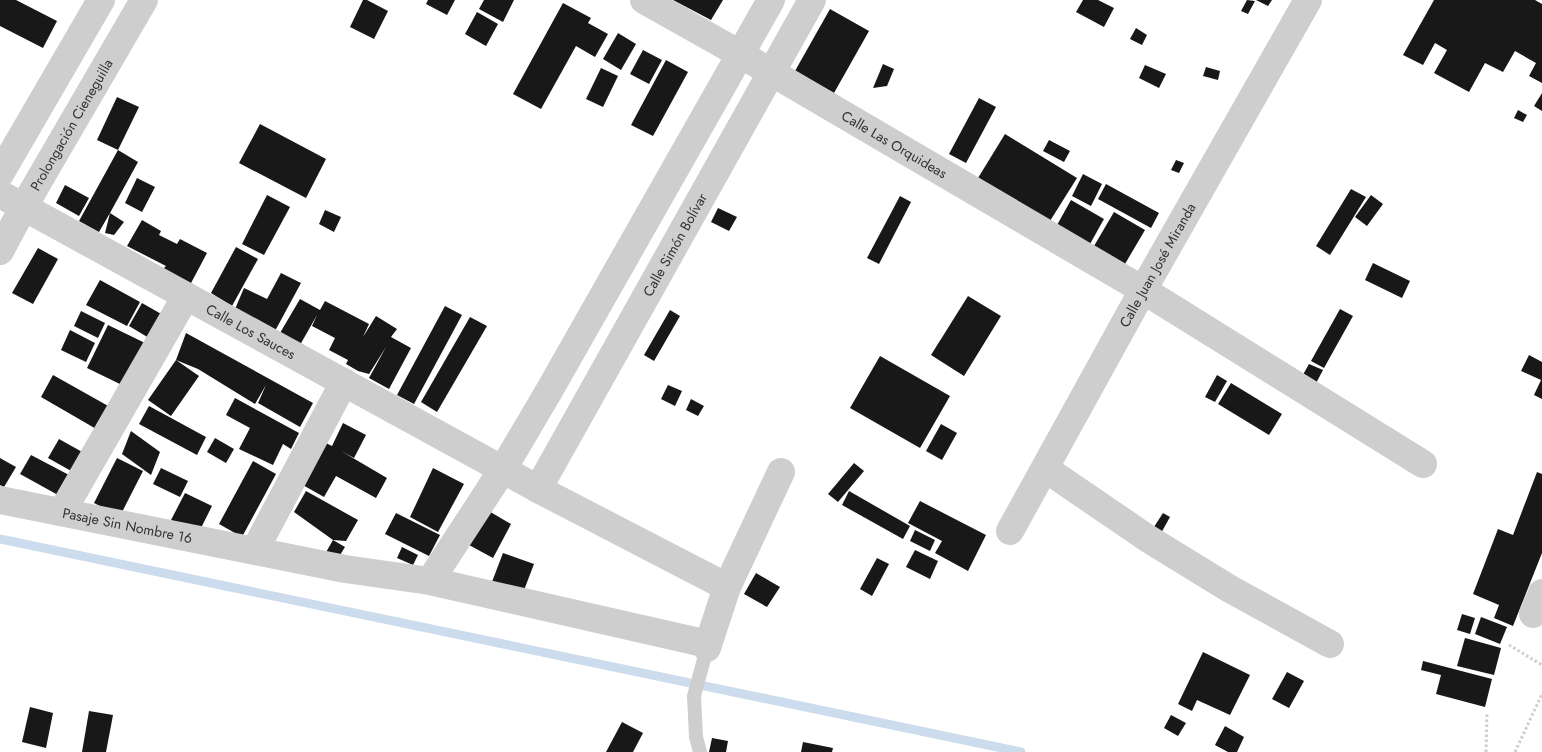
<svg xmlns="http://www.w3.org/2000/svg" width="1542" height="752" viewBox="0 0 1542 752" font-family="Jost,sans-serif">
	<style>
		.lines { fill: none; stroke-linecap: round; stroke-linejoin: round }
		.stream { stroke: #cddcec; stroke-width: 9 }
		.building { fill: #181818 }
		.path { stroke: #cecece; stroke-width: 3; stroke-dasharray: 2.5 2.5; stroke-linecap: butt }
		.lane { stroke: #cecece; stroke-width: 14 }
		.street { stroke: #cecece; stroke-width: 28 }
		.labels { text-anchor: middle; dominant-baseline: central; stroke-width: 5; stroke-linejoin: round; paint-order: stroke }
		.street-label { font-size: 14px; fill: #313131; stroke: #fff }
	</style>
	<rect width="100%" height="100%" fill="#fff"/>
	<g class="lines">
		<path class="stream" d="M 0,539 L 1021,752"/>
	</g>
	<g class="building">
		<path d="M 0,0 L 16,0 L 57,21 L 43,48 L 0,26 Z"/>
		<path d="M 363,0 L 367,0 L 388,11 L 374,39 L 350,27 Z"/>
		<path d="M 428,0 L 455,0 L 447,15 L 426,4 Z"/>
		<path d="M 484,0 L 514,0 L 503,22 L 479,9 Z"/>
		<path d="M 673,0 L 723,0 L 711,20 Z"/>
		<path d="M 1083,0 L 1098,0 L 1114,8 L 1104,27 L 1076,12 Z"/>
		<path d="M 1247,0 L 1255,1 L 1248,14 L 1241,11 Z"/>
		<path d="M 1256,0 L 1272,0 L 1268,6 Z"/>
		<path d="M 1434,0 L 1535,0 L 1542,4 L 1542,83 L 1529,76 L 1536,63 L 1515,51 L 1503,72 L 1485,63 L 1469,92 L 1434,73 L 1447,50 L 1435,43 L 1423,65 L 1403,55 Z"/>
		<path d="M 563,3 L 591,18 L 588,23 L 608,34 L 595,57 L 576,46 L 541,109 L 513,94 Z"/>
		<path d="M 830,9 L 869,31 L 834,93 L 795,71 Z"/>
		<path d="M 477,12 L 498,24 L 486,46 L 465,34 Z"/>
		<path d="M 1136,28 L 1147,35 L 1142,45 L 1130,39 Z"/>
		<path d="M 618,33 L 636,44 L 621,70 L 603,59 Z"/>
		<path d="M 643,50 L 662,60 L 649,84 L 630,74 Z"/>
		<path d="M 666,60 L 688,72 L 653,136 L 631,125 Z"/>
		<path d="M 883,64 L 894,69 L 887,86 L 873,88 Z"/>
		<path d="M 1145,65 L 1166,74 L 1159,88 L 1139,78 Z"/>
		<path d="M 1206,67 L 1220,71 L 1218,80 L 1203,76 Z"/>
		<path d="M 601,68 L 618,76 L 603,107 L 586,99 Z"/>
		<path d="M 1542,93 L 1542,111 L 1534,106 Z"/>
		<path d="M 117,97 L 139,107 L 118,150 L 97,140 Z"/>
		<path d="M 979,98 L 996,107 L 966,163 L 949,154 Z"/>
		<path d="M 1518,110 L 1527,115 L 1523,122 L 1514,118 Z"/>
		<path d="M 260,124 L 326,159 L 306,198 L 239,163 Z"/>
		<path d="M 1005,134 L 1077,178 L 1050,221 L 978,178 Z"/>
		<path d="M 1049,140 L 1070,151 L 1064,162 L 1043,151 Z"/>
		<path d="M 118,150 L 138,162 L 110,213 L 124,222 L 114,235 L 105,233 L 110,213 L 99,232 L 79,221 Z"/>
		<path d="M 1176,160 L 1184,163 L 1179,173 L 1171,170 Z"/>
		<path d="M 1083,174 L 1102,184 L 1091,206 L 1072,196 Z"/>
		<path d="M 137,178 L 155,187 L 142,212 L 125,203 Z"/>
		<path d="M 1106,184 L 1159,213 L 1151,228 L 1098,199 Z"/>
		<path d="M 65,185 L 89,198 L 79,216 L 56,203 Z"/>
		<path d="M 1351,189 L 1366,197 L 1330,255 L 1316,246 Z"/>
		<path d="M 267,195 L 290,207 L 264,255 L 242,244 Z"/>
		<path d="M 1371,195 L 1383,204 L 1367,226 L 1355,217 Z"/>
		<path d="M 900,196 L 911,202 L 879,264 L 867,258 Z"/>
		<path d="M 1071,200 L 1104,219 L 1090,244 L 1057,225 Z"/>
		<path d="M 718,208 L 737,217 L 729,231 L 711,222 Z"/>
		<path d="M 325,210 L 341,217 L 334,232 L 319,224 Z"/>
		<path d="M 1114,212 L 1145,230 L 1125,264 L 1094,246 Z"/>
		<path d="M 142,220 L 161,231 L 159,235 L 177,244 L 180,239 L 207,253 L 190,285 L 162,270 L 166,266 L 127,246 Z"/>
		<path d="M 236,247 L 258,259 L 232,306 L 211,293 Z"/>
		<path d="M 38,248 L 58,259 L 33,304 L 12,293 Z"/>
		<path d="M 1373,263 L 1410,281 L 1402,298 L 1365,280 Z"/>
		<path d="M 281,273 L 301,283 L 275,331 L 235,309 L 244,288 L 267,299 Z"/>
		<path d="M 100,280 L 140,302 L 127,326 L 86,305 Z"/>
		<path d="M 968,296 L 1001,316 L 964,376 L 931,355 Z"/>
		<path d="M 300,299 L 320,310 L 325,301 L 369,324 L 363,337 L 376,316 L 397,329 L 391,337 L 411,348 L 389,389 L 369,378 L 386,347 L 369,374 L 358,371 L 346,364 L 348,360 L 329,350 L 335,338 L 312,326 L 317,315 L 300,345 L 280,333 Z"/>
		<path d="M 142,303 L 163,315 L 149,338 L 129,326 Z"/>
		<path d="M 445,306 L 462,315 L 414,404 L 397,395 Z"/>
		<path d="M 1340,309 L 1353,316 L 1324,368 L 1311,361 Z"/>
		<path d="M 670,310 L 680,316 L 654,361 L 644,355 Z"/>
		<path d="M 81,311 L 105,323 L 98,338 L 74,326 Z"/>
		<path d="M 470,317 L 487,326 L 437,412 L 421,402 Z"/>
		<path d="M 108,325 L 145,343 L 124,386 L 87,368 Z"/>
		<path d="M 70,330 L 95,343 L 86,362 L 61,350 Z"/>
		<path d="M 186,333 L 313,403 L 300,427 L 258,403 L 266,385 L 255,404 L 198,369 L 176,360 L 199,376 L 171,416 L 148,400 L 176,360 Z"/>
		<path d="M 1529,355 L 1542,362 L 1542,399 L 1534,395 L 1541,380 L 1521,371 Z"/>
		<path d="M 880,356 L 950,396 L 920,448 L 850,408 Z"/>
		<path d="M 1309,364 L 1323,370 L 1314,387 L 1300,380 Z"/>
		<path d="M 53,375 L 110,407 L 98,430 L 41,397 Z"/>
		<path d="M 1217,375 L 1227,381 L 1215,402 L 1205,397 Z"/>
		<path d="M 1231,383 L 1282,414 L 1269,435 L 1218,404 Z"/>
		<path d="M 668,385 L 682,391 L 675,406 L 661,399 Z"/>
		<path d="M 235,398 L 299,433 L 291,449 L 283,444 L 273,465 L 239,449 L 250,428 L 226,415 Z"/>
		<path d="M 691,399 L 704,406 L 698,416 L 686,410 Z"/>
		<path d="M 149,406 L 206,437 L 197,455 L 139,424 Z"/>
		<path d="M 343,423 L 366,435 L 354,458 L 341,451 L 387,478 L 376,498 L 336,476 L 324,497 L 301,484 L 326,443 L 332,446 Z"/>
		<path d="M 941,424 L 957,433 L 942,460 L 926,451 Z"/>
		<path d="M 131,431 L 160,452 L 151,475 L 122,454 Z"/>
		<path d="M 215,438 L 234,449 L 226,463 L 207,452 Z"/>
		<path d="M 59,439 L 84,453 L 73,472 L 48,458 Z"/>
		<path d="M 31,455 L 69,475 L 58,495 L 20,474 Z"/>
		<path d="M 0,458 L 16,467 L 4,487 L 0,485 Z"/>
		<path d="M 117,458 L 143,471 L 120,516 L 94,503 Z"/>
		<path d="M 253,461 L 276,474 L 242,537 L 219,524 Z"/>
		<path d="M 854,463 L 864,471 L 838,502 L 828,494 Z"/>
		<path d="M 161,468 L 188,481 L 180,497 L 153,484 Z"/>
		<path d="M 433,468 L 464,484 L 438,532 L 410,517 Z"/>
		<path d="M 1537,472 L 1542,474 L 1542,553 L 1513,626 L 1494,618 L 1499,605 L 1473,594 L 1498,529 L 1513,535 Z"/>
		<path d="M 306,491 L 358,520 L 346,541 L 333,540 L 294,512 Z"/>
		<path d="M 849,491 L 910,526 L 903,539 L 842,505 Z"/>
		<path d="M 185,493 L 212,506 L 198,534 L 171,520 Z"/>
		<path d="M 920,501 L 986,535 L 968,571 L 935,553 L 942,541 L 908,523 Z"/>
		<path d="M 487,510 L 511,524 L 493,558 L 469,545 Z"/>
		<path d="M 396,513 L 440,535 L 429,556 L 385,534 Z"/>
		<path d="M 1163,513 L 1170,517 L 1160,535 L 1152,530 Z"/>
		<path d="M 915,530 L 935,540 L 930,551 L 910,541 Z"/>
		<path d="M 333,540 L 345,547 L 337,560 L 325,554 Z"/>
		<path d="M 402,547 L 418,555 L 413,565 L 397,558 Z"/>
		<path d="M 915,550 L 938,561 L 930,579 L 906,567 Z"/>
		<path d="M 503,553 L 534,564 L 521,598 L 490,587 Z"/>
		<path d="M 877,558 L 889,564 L 872,596 L 860,589 Z"/>
		<path d="M 756,573 L 780,587 L 767,607 L 744,594 Z"/>
		<path d="M 1462,614 L 1475,618 L 1470,634 L 1457,630 Z"/>
		<path d="M 1481,617 L 1507,627 L 1500,644 L 1475,634 Z"/>
		<path d="M 1465,638 L 1501,648 L 1494,675 L 1457,666 Z"/>
		<path d="M 1203,652 L 1250,675 L 1230,715 L 1197,700 L 1192,711 L 1178,704 Z"/>
		<path d="M 1423,661 L 1492,679 L 1485,707 L 1436,694 L 1441,675 L 1421,670 Z"/>
		<path d="M 1287,672 L 1304,681 L 1289,708 L 1272,699 Z"/>
		<path d="M 30,707 L 53,713 L 46,748 L 22,742 Z"/>
		<path d="M 89,711 L 113,715 L 106,752 L 82,752 Z"/>
		<path d="M 1171,715 L 1186,723 L 1178,736 L 1164,728 Z"/>
		<path d="M 622,722 L 643,733 L 633,752 L 606,752 Z"/>
		<path d="M 1225,726 L 1244,737 L 1237,752 L 1228,752 L 1215,745 Z"/>
		<path d="M 712,738 L 728,741 L 726,752 L 709,752 Z"/>
		<path d="M 803,742 L 833,748 L 832,752 L 801,752 Z"/>
	</g>
	<g class="lines">
		<g class="path">
			<path d="M 1509,645 L 1542,665"/>
			<path d="M 1486,752 L 1487,714"/>
			<path d="M 1515,752 L 1542,694"/>
		</g>
		<path class="lane" d="M 700,752 L 696,737 L 694,696 L 707,648"/>
		<g class="street">
			<path id="s1" d="M 644,0 L 740,54 L 1143,290 L 1423,464"/>
			<path d="M 0,174 L 101,0"/>
			<path id="s2" d="M 0,194 L 538,489 L 727,587"/>
			<path id="s3" d="M 0,251 L 23,208 L 144,0"/>
			<path d="M 1046,469 L 1147,538 L 1230,589 L 1330,644"/>
			<path id="s4" d="M 538,489 L 812,0"/>
			<path id="s5" d="M 0,500 L 345,569 L 430,581 L 708,644"/>
			<path d="M 62,512 L 186,296"/>
			<path id="s6" d="M 1010,531 L 1143,290 L 1308,0"/>
			<path d="M 255,550 L 344,382"/>
			<path d="M 430,581 L 503,469 L 549,391 L 771,0"/>
			<path d="M 1533,614 L 1542,593"/>
			<path d="M 707,648 L 727,587 L 781,472"/>
		</g>
	</g>
	<g class="labels">
		<g class="street-label">
			<text stroke="none"><textPath href="#s3" startOffset="145">Prolongación Cieneguilla</textPath></text>
			<text stroke="none"><textPath href="#s1" startOffset="289">Calle Las Orquideas</textPath></text>
			<text stroke="none"><textPath href="#s4" startOffset="280">Calle Simón Bolívar</textPath></text>
			<text stroke="none"><textPath href="#s6" startOffset="304">Calle Juan José Miranda</textPath></text>
			<text stroke="none"><textPath href="#s2" startOffset="286">Calle Los Sauces</textPath></text>
			<text stroke="none"><textPath href="#s5" startOffset="130">Pasaje Sin Nombre 16</textPath></text>
		</g>
	</g>
</svg>
